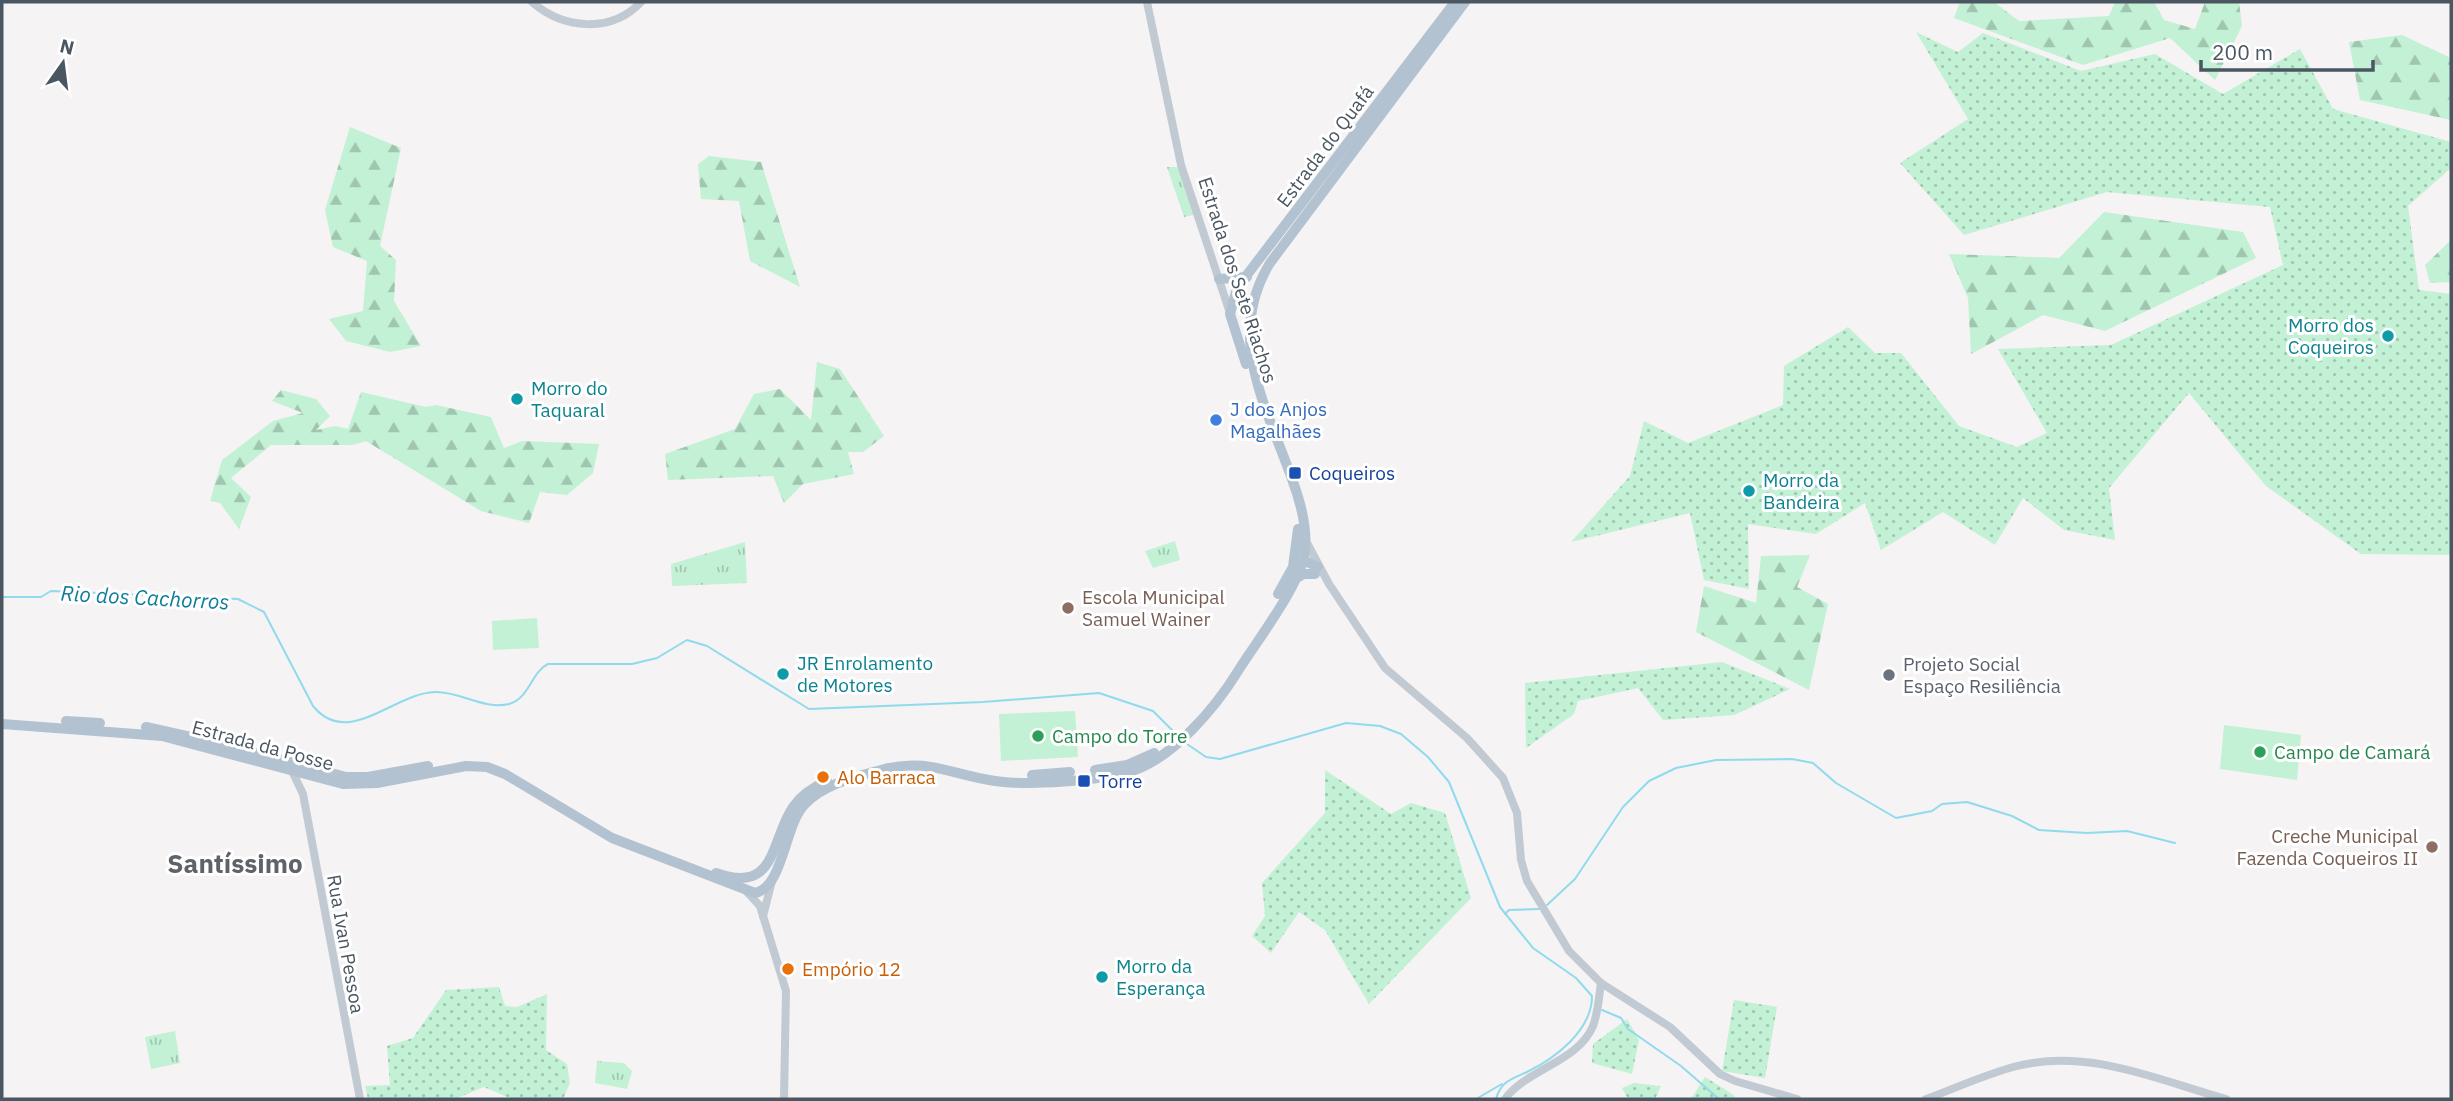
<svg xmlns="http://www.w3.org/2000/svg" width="2453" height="1101" viewBox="0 0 2453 1101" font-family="'IBM Plex Sans',sans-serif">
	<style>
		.grass { fill: url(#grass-dots) }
		.forest { fill: url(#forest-firs) }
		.park { fill: url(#park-tufts) }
		.garden { fill: #c3f1d5 }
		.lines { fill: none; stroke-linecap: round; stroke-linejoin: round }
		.stream { stroke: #90daee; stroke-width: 2 }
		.tertiary { stroke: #c1cad2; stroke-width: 8 }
		.primary { stroke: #b3c2d1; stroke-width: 10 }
		.culture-dot { fill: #0f9aa8; stroke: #fff; stroke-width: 2.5 }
		.shop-dot { fill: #3f7fe0; stroke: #fff; stroke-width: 2.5 }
		.transit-dot { fill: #1a4fb4; stroke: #fff; stroke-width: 2.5 }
		.education-dot { fill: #8d6e63; stroke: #fff; stroke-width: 2.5 }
		.worship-dot { fill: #6b7280; stroke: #fff; stroke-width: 2.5 }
		.leisure-dot { fill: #2e9e5b; stroke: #fff; stroke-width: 2.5 }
		.food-dot { fill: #e8710a; stroke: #fff; stroke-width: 2.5 }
		.labels { text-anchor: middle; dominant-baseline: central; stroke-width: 6; stroke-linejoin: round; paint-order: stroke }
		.street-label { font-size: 19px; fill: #4a5661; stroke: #fff }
		.culture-label { font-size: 19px; fill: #0d838f; stroke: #fff; text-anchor: start }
		.shop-label { font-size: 19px; fill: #366cbe; stroke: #fff; text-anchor: start }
		.transit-label { font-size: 19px; fill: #164399; stroke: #fff; text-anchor: start }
		.education-label { font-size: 19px; fill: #785e54; stroke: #fff; text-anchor: start }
		.worship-label { font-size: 19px; fill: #5b616d; stroke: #fff; text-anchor: start }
		.leisure-label { font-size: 19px; fill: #27864d; stroke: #fff; text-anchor: start }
		.food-label { font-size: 19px; fill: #c56008; stroke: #fff; text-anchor: start }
		.water-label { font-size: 21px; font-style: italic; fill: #0c7c9b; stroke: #fff }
		.district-label { font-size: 26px; font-weight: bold; fill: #5f6368; stroke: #fff }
	</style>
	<defs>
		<pattern id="grass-dots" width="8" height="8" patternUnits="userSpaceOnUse" patternTransform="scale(1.75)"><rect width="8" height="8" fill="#c3f1d5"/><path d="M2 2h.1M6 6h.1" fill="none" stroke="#a0c6b0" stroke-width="1.8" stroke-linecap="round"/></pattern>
		<pattern id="forest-firs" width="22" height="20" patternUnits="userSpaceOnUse" patternTransform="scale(1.75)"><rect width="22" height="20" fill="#c3f1d5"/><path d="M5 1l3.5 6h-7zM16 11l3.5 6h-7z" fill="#a0c6b0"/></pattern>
		<pattern id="park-tufts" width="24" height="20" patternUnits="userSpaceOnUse" patternTransform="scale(1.75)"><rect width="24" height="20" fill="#c3f1d5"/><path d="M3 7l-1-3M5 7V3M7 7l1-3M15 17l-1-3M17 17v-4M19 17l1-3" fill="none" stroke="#a0c6b0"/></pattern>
	</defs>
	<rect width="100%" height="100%" fill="#f5f3f3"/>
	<g class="grass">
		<path d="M 1916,32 L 1958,52 L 1983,33 L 2081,71 L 2155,54 L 2223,94 L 2300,49 L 2333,109 L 2451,142 L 2451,168 L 2408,206 L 2419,290 L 2451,294 L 2451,555 L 2361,554 L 2266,486 L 2189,393 L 2109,488 L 2115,540 L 2064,530 L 2023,498 L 1995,545 L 1943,512 L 1881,550 L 1865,503 L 1816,534 L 1748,524 L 1749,589 L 1704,580 L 1690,513 L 1571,542 L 1630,476 L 1644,421 L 1688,443 L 1783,405 L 1784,366 L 1848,327 L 1875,353 L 1901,353 L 1959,426 L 2017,447 L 2047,433 L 1998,349 L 2111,345 L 2283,265 L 2270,207 L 2107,192 L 1964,235 L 1900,163 L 1968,119 Z"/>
		<path d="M 1722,662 L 1790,689 L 1734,715 L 1663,720 L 1638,688 L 1578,701 L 1574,714 L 1526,748 L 1525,683 Z"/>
		<path d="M 1325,770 L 1391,814 L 1411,803 L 1445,813 L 1471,898 L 1369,1004 L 1325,930 L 1299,912 L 1271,953 L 1252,936 L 1265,916 L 1262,883 L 1325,813 Z"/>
		<path d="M 499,987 L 505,1006 L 517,1007 L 547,994 L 546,1050 L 567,1064 L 570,1083 L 563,1099 L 512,1099 L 484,1087 L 455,1099 L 368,1099 L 365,1086 L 390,1085 L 387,1046 L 413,1038 L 446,990 Z"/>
		<path d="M 1734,1000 L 1777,1007 L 1765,1078 L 1722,1071 Z"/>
		<path d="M 1627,1019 L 1639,1040 L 1632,1074 L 1592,1063 L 1593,1044 Z"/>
		<path d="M 1705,1077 L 1734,1095 L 1735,1099 L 1691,1099 Z"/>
		<path d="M 1634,1083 L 1661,1086 L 1655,1099 L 1628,1099 L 1622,1088 Z"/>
	</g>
	<g class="forest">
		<path d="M 1960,2 L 1994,2 L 2019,21 L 2109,16 L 2115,2 L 2154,2 L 2164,20 L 2195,29 L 2205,2 L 2239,2 L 2242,26 L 2215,80 L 2170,38 L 2083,65 L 1954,18 Z"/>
		<path d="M 2402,35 L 2451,58 L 2451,120 L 2360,100 L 2349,42 Z"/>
		<path d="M 350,127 L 401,148 L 380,246 L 396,260 L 394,301 L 421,346 L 390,352 L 346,341 L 329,319 L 363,311 L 367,261 L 333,247 L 325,210 Z"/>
		<path d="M 709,156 L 761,162 L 800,287 L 750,261 L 739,201 L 701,199 L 698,164 Z"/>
		<path d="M 2104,212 L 2243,232 L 2256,258 L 2105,331 L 2043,315 L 1971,354 L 1968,298 L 1949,254 L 2059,258 Z"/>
		<path d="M 2451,240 L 2451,282 L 2430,283 L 2425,265 Z"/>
		<path d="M 817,362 L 840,369 L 884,436 L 863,452 L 848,452 L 854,474 L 803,484 L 784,503 L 773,476 L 668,480 L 665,454 L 735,429 L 754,394 L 780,389 L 811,420 Z"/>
		<path d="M 281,390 L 316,399 L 330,416 L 316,430 L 335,426 L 348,429 L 361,392 L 426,407 L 436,405 L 491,417 L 504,448 L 522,441 L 599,444 L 593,473 L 567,495 L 540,492 L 529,523 L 481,511 L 366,441 L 352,445 L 271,445 L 231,478 L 251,497 L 239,529 L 220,503 L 210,501 L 222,460 L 273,421 L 303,413 L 272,401 Z"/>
		<path d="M 1810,555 L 1797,587 L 1828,604 L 1809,690 L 1696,632 L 1704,586 L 1756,603 L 1761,556 Z"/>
	</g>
	<g class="park">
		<path d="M 1167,167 L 1180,167 L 1194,215 L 1184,217 Z"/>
		<path d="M 1175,541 L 1180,560 L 1153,568 L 1145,551 Z"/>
		<path d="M 745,542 L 747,583 L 672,586 L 671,564 Z"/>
		<path d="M 175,1031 L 180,1063 L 151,1069 L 145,1037 Z"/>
		<path d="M 597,1061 L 624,1063 L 632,1071 L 627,1089 L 595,1083 Z"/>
	</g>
	<g class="garden">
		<path d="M 537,618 L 539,648 L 493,650 L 492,621 Z"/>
		<path d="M 1075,711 L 1078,757 L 1001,761 L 999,714 Z"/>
		<path d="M 2224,725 L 2301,735 L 2297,780 L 2220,769 Z"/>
	</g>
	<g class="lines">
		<g class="stream">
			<path d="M 2,597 L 41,597 L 51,591 L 238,599 L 264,612 L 313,706 C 348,749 394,693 435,692 C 459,691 484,710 509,704 C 530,698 531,672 548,664 L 632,664 L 657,658 L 687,640 L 707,646 L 809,709 L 983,702 L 1099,693 L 1153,711 L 1172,730"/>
			<path d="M 1187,744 L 1206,757 L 1220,759 L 1346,723 L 1380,726 L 1401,734 L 1428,757 L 1449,782 L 1500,907 L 1533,948 L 1576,978 L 1592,996 C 1592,1030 1556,1058 1527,1072 C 1512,1079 1501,1081 1496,1099"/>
			<path d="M 1547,905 L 1575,879 L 1623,807 L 1649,781 L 1676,768 L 1716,760 L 1792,759 L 1813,763 L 1836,783 L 1896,818 L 1932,811 L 1942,804 L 1967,802 L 2012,816 L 2039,830 L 2087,833 L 2127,831 L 2175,843"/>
			<path d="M 1505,914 L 1509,910 L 1539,909"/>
			<path d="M 1602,1010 L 1621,1018 L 1628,1029 L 1681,1066 L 1719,1099"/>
			<path d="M 1476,1099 L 1502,1084"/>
		</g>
		<g class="tertiary">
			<path d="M 532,2 C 563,29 611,34 641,2"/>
			<path d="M 1147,2 L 1181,165 L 1230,313"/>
			<path d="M 1307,543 L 1329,584 L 1385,668 L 1467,738 L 1503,778 L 1517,813 L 1521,860 L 1527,881 L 1569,951 L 1601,983 L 1670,1027 L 1720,1074 L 1735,1081 L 1797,1099"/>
			<path d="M 293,773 L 303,794 L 360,1099"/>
			<path d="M 747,892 L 760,906 L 786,991 L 784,1099"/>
			<path d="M 763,916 L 772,881"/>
			<path d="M 1505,1099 C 1527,1069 1578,1062 1593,1026 C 1598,1013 1599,997 1601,983"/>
			<path d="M 1926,1099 C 1956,1088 1986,1074 2017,1066 C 2089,1048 2158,1080 2226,1099"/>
		</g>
		<g class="primary">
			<path d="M 1219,279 L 1247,277"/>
			<path d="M 1246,364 L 1230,314 L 1237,288 L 1455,2"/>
			<path d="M 1303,560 L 1318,567"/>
			<path d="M 1295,579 L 1304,574 L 1315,574"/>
			<path d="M 1278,594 L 1293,567 L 1298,529"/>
			<path d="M 66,721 L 100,723"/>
			<path d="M 2,724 L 162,736 L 343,784 L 377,783 L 466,766 L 487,767 L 505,774 L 612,838 L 755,893 C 784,887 784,825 805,804 C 824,784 855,777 881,770 C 926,757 952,775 995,781 C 1028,786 1099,781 1132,771 C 1173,758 1216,707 1238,671 C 1257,641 1297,589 1304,557 C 1309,531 1301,503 1292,479 C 1266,406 1225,336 1270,263 L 1465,2"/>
			<path d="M 146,727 L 222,744 L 346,777 L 368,777 L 428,766"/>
			<path d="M 1095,770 L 1127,765 L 1154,753"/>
			<path d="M 1032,775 L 1070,772"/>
			<path d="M 716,873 C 777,895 770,841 793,807 C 802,794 813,787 827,781"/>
		</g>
	</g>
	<g class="culture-dot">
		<circle cx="2388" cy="336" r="7"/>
		<circle cx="517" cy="399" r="7"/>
		<circle cx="1749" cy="491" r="7"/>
		<circle cx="783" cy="674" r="7"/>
		<circle cx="1102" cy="977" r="7"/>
	</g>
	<circle class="shop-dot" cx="1216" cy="420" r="7"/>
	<g class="transit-dot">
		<rect x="1288" y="466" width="14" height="14" rx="3.5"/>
		<rect x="1077" y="774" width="14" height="14" rx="3.5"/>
	</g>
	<g class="education-dot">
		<circle cx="1068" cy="608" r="7"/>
		<circle cx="2432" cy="847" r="7"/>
	</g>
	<circle class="worship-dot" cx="1889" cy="675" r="7"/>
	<g class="leisure-dot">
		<circle cx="1038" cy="736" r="7"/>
		<circle cx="2260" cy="752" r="7"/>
	</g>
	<g class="food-dot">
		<circle cx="823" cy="777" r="7"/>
		<circle cx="788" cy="969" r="7"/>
	</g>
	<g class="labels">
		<g class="street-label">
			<text transform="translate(1325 146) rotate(-53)">Estrada do Quafá</text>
			<text transform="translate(1238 280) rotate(72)">Estrada dos Sete Riachos</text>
			<text transform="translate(263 745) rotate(15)">Estrada da Posse</text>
			<text transform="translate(346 944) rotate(80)">Rua Ivan Pessoa</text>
		</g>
		<g class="culture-label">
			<text x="2374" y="325" text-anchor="end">Morro dos<tspan x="2374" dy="22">Coqueiros</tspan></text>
			<text x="531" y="388">Morro do<tspan x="531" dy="22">Taquaral</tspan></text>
			<text x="1763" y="480">Morro da<tspan x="1763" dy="22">Bandeira</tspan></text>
			<text x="797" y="663">JR Enrolamento<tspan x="797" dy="22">de Motores</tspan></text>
			<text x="1116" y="966">Morro da<tspan x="1116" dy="22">Esperança</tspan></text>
		</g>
		<g class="shop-label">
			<text x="1230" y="409">J dos Anjos<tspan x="1230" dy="22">Magalhães</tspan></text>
		</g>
		<g class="transit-label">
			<text x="1309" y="473">Coqueiros</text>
			<text x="1098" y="781">Torre</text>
		</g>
		<g class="education-label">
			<text x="1082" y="597">Escola Municipal<tspan x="1082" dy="22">Samuel Wainer</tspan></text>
			<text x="2418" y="836" text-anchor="end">Creche Municipal<tspan x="2418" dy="22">Fazenda Coqueiros II</tspan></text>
		</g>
		<g class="worship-label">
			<text x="1903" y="664">Projeto Social<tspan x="1903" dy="22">Espaço Resiliência</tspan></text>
		</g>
		<g class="leisure-label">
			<text x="1052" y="736">Campo do Torre</text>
			<text x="2274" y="752">Campo de Camará</text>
		</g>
		<g class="food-label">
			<text x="837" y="777">Alo Barraca</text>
			<text x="802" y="969">Empório 12</text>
		</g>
		<g class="water-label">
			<text transform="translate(145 597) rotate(3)">Rio dos Cachorros</text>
		</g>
		<g class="district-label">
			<text x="235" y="863">Santíssimo</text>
		</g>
	</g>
	<rect width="2453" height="1101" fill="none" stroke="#4a5661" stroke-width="7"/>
	<g transform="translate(63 63) rotate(14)" stroke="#ffffff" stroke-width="5" paint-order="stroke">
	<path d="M0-5L12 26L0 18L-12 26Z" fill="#4a5661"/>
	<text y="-10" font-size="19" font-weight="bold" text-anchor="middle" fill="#4a5661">N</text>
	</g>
	<path d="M2201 60v10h172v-10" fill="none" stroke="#4a5661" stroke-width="3.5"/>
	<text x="2212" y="60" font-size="21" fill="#4a5661" stroke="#ffffff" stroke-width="5" paint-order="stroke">200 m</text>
</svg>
